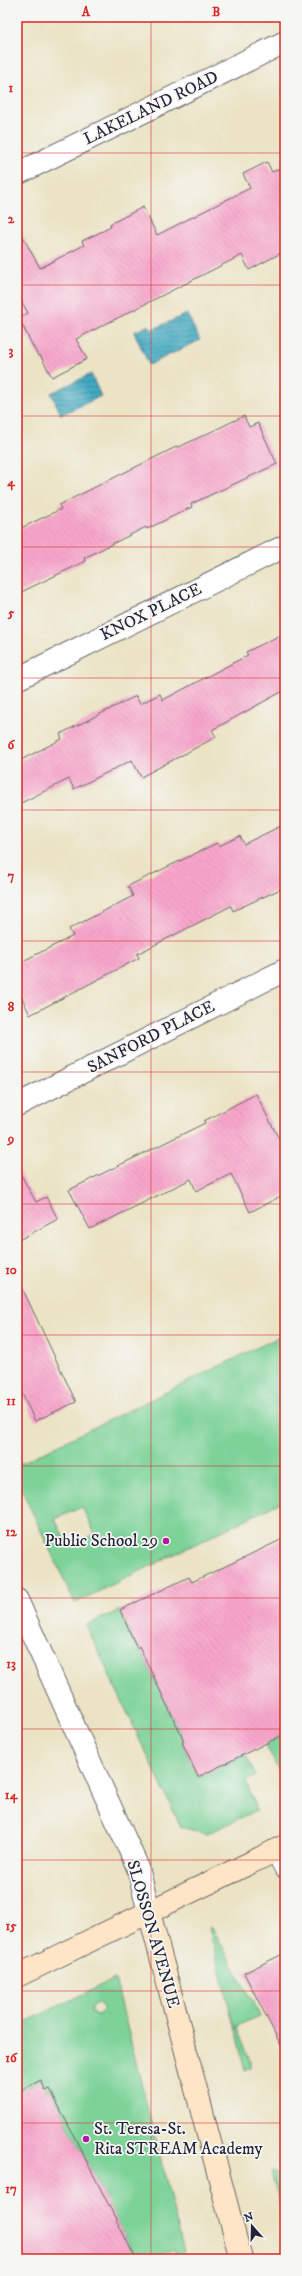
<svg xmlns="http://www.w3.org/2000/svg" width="302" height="2276" viewBox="0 0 302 2276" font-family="'IM FELL DW Pica',serif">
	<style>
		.green { fill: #7cd297; stroke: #4f7a69; fill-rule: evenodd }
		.water { fill: url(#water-rules); stroke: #32667e }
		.building { fill: url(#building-back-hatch) }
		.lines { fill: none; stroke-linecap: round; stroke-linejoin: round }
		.street-casing { stroke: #68666b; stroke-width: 24 }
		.secondary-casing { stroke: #68666b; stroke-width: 24 }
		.street { stroke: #fff; stroke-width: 22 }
		.secondary { stroke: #fee5c5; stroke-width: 22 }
		.grid { fill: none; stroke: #d62828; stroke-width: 1; stroke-opacity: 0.55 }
		.poi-dot { fill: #b5179e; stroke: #f6f6f2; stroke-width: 1.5 }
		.labels { text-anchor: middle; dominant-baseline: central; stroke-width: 3.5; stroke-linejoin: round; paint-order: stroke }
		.street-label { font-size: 17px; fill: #22223b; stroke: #f6f6f2 }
		.poi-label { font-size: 17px; fill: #22223b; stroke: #f6f6f2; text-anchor: end }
		.neatline { fill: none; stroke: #d62828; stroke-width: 1.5 }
		.grid-label { font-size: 13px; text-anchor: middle; font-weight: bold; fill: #d62828 }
	</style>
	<defs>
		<pattern id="water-rules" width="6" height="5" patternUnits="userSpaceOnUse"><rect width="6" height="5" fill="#41a9c1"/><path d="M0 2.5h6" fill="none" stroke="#36899e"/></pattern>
		<pattern id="building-back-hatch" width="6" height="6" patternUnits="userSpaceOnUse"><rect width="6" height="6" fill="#f8a6ca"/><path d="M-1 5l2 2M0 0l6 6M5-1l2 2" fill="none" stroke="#d48fae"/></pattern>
	</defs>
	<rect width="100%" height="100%" fill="#f6f6f2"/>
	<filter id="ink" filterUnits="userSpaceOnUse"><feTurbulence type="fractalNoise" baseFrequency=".025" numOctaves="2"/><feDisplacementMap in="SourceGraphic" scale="8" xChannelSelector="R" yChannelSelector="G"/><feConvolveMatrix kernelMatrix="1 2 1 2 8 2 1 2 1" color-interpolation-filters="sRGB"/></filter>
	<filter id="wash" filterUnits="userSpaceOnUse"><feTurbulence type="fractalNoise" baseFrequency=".012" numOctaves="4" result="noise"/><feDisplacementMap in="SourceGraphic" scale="16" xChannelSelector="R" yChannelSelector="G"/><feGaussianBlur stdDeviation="0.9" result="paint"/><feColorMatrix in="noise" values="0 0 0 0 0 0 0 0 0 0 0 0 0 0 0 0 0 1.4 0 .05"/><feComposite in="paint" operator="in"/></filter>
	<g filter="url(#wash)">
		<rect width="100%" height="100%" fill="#ebe3c4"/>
		<g class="green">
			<path d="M 285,1334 L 285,1500 L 75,1603 L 17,1480 L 17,1465 ZM 82,1507 L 95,1534 L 68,1546 L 55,1519 Z"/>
			<path d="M 120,1610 L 137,1647 L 139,1646 L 184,1741 L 182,1743 L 198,1777 L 246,1755 L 256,1776 L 246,1781 L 257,1810 L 207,1834 L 181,1827 L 86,1625 Z"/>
			<path d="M 285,1734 L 285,1784 L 265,1743 Z"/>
			<path d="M 212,1927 L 260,2016 L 236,2026 L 250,2061 L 250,2067 L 245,2070 L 209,1928 Z"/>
			<path d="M 115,1979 L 184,2252 L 175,2257 L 173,2249 L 154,2259 L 136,2259 L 50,2089 L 46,2091 L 41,2080 L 17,2092 L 17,2026 ZM 98,2003 L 103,2007 L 103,2011 L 97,2016 L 91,2013 L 91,2008 Z"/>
			<path d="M 271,2171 L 275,2171 L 285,2179 L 285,2225 Z"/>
		</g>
		<g class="water">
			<path d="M 187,314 L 200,340 L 149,365 L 134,332 L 149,325 L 151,330 Z"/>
			<path d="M 91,374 L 101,396 L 61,415 L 51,393 Z"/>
		</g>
		<g id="blocks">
			<g class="building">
				<path d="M 267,162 L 272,172 L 285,166 L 285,251 L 249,270 L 242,255 L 76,339 L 87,359 L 52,377 L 40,355 L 38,356 L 19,319 L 28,313 L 17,293 L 17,226 L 40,268 L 84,245 L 82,241 L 111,227 L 110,224 L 143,207 L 157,235 L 250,188 L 243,174 Z"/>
				<path d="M 244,416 L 249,427 L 258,423 L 277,464 L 191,504 L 192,507 L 147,529 L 146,527 L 84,558 L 86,561 L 17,594 L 17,530 L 61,509 L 59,505 L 178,446 L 179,447 Z"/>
				<path d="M 285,633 L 285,690 L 212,730 L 216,737 L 141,777 L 132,760 L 74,789 L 69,779 L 17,805 L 17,762 L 62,739 L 60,734 L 136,696 L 140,704 L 160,694 L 163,700 L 248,655 L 246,652 Z"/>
				<path d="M 285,824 L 285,887 L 233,911 L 231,906 L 137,954 L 139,958 L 30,1015 L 17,987 L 17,964 L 73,936 L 69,929 L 133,896 L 128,886 L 217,843 L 219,846 L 240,836 L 244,844 Z"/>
				<path d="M 256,1094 L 285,1151 L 285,1194 L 250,1212 L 231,1174 L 196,1191 L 191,1179 L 90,1229 L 69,1190 L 205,1123 L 204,1121 Z"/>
				<path d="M 17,1168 L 36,1202 L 46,1197 L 58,1219 L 17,1241 Z"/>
				<path d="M 17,1277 L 76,1402 L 35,1421 L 17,1383 Z"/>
				<path d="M 285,1538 L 285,1734 L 198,1777 L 182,1742 L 184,1741 L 139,1646 L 137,1648 L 120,1610 L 189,1577 L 192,1582 Z"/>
				<path d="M 285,1953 L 285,2053 L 244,1973 Z"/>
				<path d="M 41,2080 L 46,2091 L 50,2089 L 136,2259 L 17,2259 L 17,2092 Z"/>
			</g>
		</g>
	</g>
	<g filter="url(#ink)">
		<use href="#blocks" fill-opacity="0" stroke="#68666b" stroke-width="1"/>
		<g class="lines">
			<defs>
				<g id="street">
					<path d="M 17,174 L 285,42"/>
					<path d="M 17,679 L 285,546"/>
					<path d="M 17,1105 L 285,970"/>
					<path d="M 17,1600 L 138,1868 L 149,1912"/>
					<path d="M 276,1850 L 285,1867"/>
				</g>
				<g id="secondary">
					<path d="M 149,1912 L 241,2259"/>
					<path d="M 17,1976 L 285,1846"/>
				</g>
			</defs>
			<use href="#street" class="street-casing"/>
			<use href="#secondary" class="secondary-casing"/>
			<use href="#street" class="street"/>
			<use href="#secondary" class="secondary"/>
		</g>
	</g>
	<path class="grid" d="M 151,17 L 151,2259M 17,153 L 285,153M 17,285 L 285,285M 17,416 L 285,416M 17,547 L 285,547M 17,678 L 285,678M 17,810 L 285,810M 17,941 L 285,941M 17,1072 L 285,1072M 17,1204 L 285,1204M 17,1335 L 285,1335M 17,1466 L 285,1466M 17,1598 L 285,1598M 17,1729 L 285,1729M 17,1860 L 285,1860M 17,1991 L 285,1991M 17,2123 L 285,2123"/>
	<g class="poi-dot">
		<circle cx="166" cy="1541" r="4"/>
		<circle cx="86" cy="2139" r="4"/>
	</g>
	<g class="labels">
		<g class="street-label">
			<text transform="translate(151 108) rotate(-26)">LAKELAND ROAD</text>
			<text transform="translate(151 612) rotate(-26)">KNOX PLACE</text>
			<text transform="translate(151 1037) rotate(-27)">SANFORD PLACE</text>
			<text transform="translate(153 1934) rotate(74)">SLOSSON AVENUE</text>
		</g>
		<g class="poi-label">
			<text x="158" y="1541">Public School 29</text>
			<text x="94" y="2129" text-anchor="start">St. Teresa-St.<tspan x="94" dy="20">Rita STREAM Academy</tspan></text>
		</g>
	</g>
	<rect width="302" height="2276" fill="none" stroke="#f6f6f2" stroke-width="44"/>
	<g transform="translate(252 2226) rotate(340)" stroke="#f6f6f2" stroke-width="3" paint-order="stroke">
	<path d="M0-3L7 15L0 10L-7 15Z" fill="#22223b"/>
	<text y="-6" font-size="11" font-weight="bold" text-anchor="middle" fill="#22223b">N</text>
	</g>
	<rect x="22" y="22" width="258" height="2232" class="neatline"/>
	<g class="grid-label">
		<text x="86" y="16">A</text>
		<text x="216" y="16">B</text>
		<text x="11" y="92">1</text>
		<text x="11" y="223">2</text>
		<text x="11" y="355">3</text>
		<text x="11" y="486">4</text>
		<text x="11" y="617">5</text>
		<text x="11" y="749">6</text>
		<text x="11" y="880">7</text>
		<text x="11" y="1011">8</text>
		<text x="11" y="1143">9</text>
		<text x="11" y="1274">10</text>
		<text x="11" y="1405">11</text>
		<text x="11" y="1536">12</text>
		<text x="11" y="1668">13</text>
		<text x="11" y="1799">14</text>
		<text x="11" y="1930">15</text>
		<text x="11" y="2062">16</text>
		<text x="11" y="2193">17</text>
	</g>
</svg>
